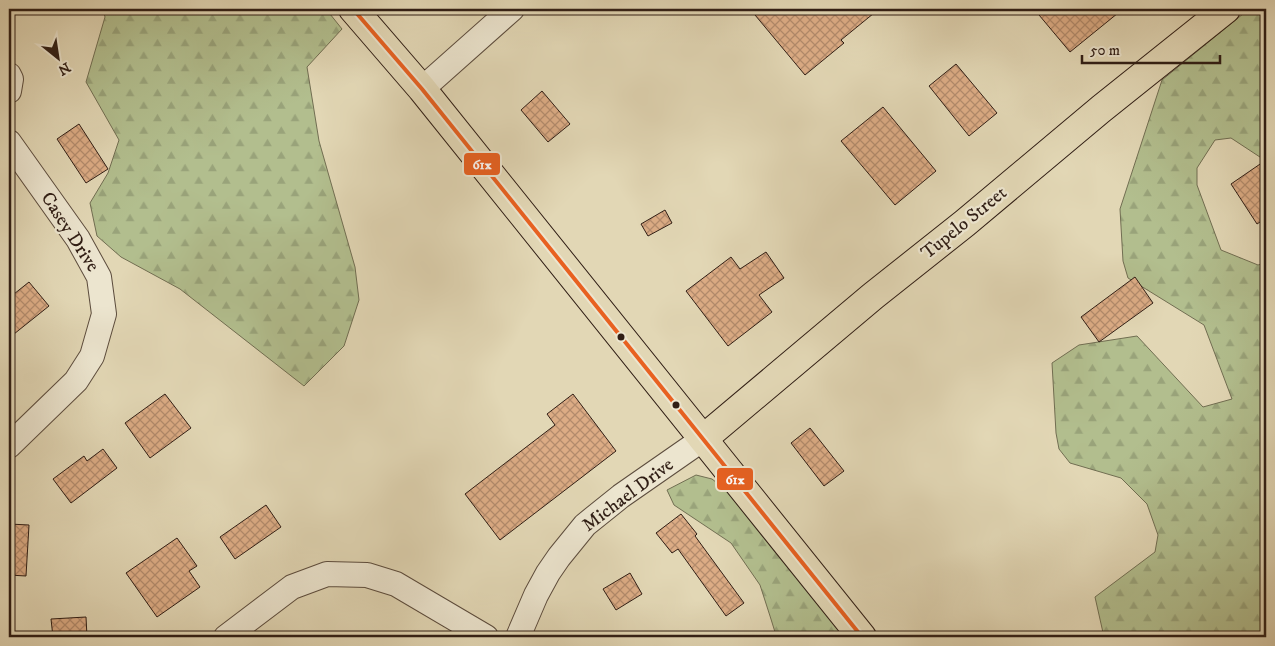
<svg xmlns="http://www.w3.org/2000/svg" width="1275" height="646" viewBox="0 0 1275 646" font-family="'IM FELL DW Pica',serif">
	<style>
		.forest { fill: url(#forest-firs); stroke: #716e52 }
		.building { fill: url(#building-cross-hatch); stroke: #301e15 }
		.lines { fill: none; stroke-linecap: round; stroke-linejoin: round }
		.minor-casing { stroke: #5c4c3d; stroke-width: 26 }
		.major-casing { stroke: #301e15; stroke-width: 30 }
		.minor { stroke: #ece5cf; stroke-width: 24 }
		.major { stroke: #e2d7b5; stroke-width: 28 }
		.bus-1-casing { stroke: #ece5cf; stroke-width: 8 }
		.bus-1 { stroke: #e86121; stroke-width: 4 }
		.bus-dot { fill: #301e15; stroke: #ece5cf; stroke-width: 2 }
		.labels { text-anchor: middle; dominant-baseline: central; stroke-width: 4.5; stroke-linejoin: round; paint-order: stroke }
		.street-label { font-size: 19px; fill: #301e15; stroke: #ece5cf }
		.line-badge { stroke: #ece5cf; stroke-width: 2 }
		.badge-label { font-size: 14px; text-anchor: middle; font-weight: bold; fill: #fff }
	</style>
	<defs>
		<pattern id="forest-firs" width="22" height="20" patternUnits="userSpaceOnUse" patternTransform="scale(1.25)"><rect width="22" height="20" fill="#b2be8e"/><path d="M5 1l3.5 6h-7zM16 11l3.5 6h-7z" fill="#99a37a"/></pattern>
		<pattern id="building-cross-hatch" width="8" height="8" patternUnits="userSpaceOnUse" patternTransform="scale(1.25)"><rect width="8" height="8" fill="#dcac85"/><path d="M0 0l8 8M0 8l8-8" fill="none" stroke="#b38b6c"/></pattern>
	</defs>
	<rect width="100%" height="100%" fill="#e2d7b5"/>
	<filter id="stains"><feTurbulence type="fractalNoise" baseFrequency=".004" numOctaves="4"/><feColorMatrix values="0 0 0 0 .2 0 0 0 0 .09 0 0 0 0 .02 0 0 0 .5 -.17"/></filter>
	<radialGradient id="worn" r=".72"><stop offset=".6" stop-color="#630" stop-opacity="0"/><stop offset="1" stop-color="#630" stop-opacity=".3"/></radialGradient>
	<g class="forest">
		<path d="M 103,9 L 326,9 L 342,29 L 307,67 L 319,141 L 355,267 L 359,300 L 344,346 L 304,386 L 180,289 L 121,257 L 97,236 L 90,203 L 108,173 L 119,140 L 86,82 L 105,17 Z"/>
		<path d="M 1249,9 L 1266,9 L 1266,161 L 1231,138 L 1215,140 L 1197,168 L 1197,185 L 1221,250 L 1258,265 L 1266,263 L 1266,637 L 1104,637 L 1095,597 L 1155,552 L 1158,535 L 1147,504 L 1121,478 L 1070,463 L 1059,449 L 1056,433 L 1052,363 L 1079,345 L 1137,336 L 1203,407 L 1232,399 L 1204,325 L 1128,278 L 1123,261 L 1120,209 L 1162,80 Z"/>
		<path d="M 696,475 L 712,479 L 739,500 L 853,637 L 775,637 L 775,632 L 770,616 L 760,585 L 731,543 L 674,505 L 667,490 Z"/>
	</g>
	<g class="building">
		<path d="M 750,9 L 879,9 L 841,40 L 844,43 L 805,75 Z"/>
		<path d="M 1034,9 L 1123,9 L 1070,52 Z"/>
		<path d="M 956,64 L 997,113 L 969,136 L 929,86 Z"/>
		<path d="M 542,91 L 570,124 L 548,142 L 521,110 Z"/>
		<path d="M 883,107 L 936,171 L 895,205 L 841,141 Z"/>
		<path d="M 79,124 L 108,169 L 86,183 L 57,139 Z"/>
		<path d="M 1266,160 L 1266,218 L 1257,224 L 1231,184 Z"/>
		<path d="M 665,210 L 672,223 L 648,236 L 641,224 Z"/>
		<path d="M 766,252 L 784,278 L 759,295 L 772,312 L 728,346 L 686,291 L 731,257 L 740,269 Z"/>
		<path d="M 1135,277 L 1153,303 L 1099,342 L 1081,317 Z"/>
		<path d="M 29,282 L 49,306 L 9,338 L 9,298 Z"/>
		<path d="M 165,394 L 191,428 L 150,458 L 125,423 Z"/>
		<path d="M 573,394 L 616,451 L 500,540 L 465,494 L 555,425 L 547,414 Z"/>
		<path d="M 810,428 L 844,471 L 824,486 L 791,443 Z"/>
		<path d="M 103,449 L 117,468 L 71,503 L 53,479 L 84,456 L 87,461 Z"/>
		<path d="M 266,505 L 281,527 L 235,559 L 220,537 Z"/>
		<path d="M 681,514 L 697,534 L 695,536 L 744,603 L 726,616 L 678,549 L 672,553 L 656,533 Z"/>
		<path d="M 9,524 L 29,525 L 26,576 L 9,575 Z"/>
		<path d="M 177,538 L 197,566 L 189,571 L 200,587 L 157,617 L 126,573 Z"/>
		<path d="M 630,573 L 642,594 L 616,610 L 603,589 Z"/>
		<path d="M 86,617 L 87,637 L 53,637 L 51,619 Z"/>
	</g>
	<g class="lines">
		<defs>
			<g id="minor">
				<path d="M 9,75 L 11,79 L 9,91"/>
				<path d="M 422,89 L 512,9"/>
				<path d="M 9,142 L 78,239 L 99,277 L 104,314 L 92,356 L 76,381 L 9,446"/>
				<path d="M 226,637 L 292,587 L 327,574 L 367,575 L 396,584 L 486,637"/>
				<path d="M 518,637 L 536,595 L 548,573 L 559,557 L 585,525 L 621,496 L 703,439"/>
			</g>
			<g id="major">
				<path d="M 353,9 L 422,89 L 862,637"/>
				<path d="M 703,439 L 873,296 L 965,223 L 1101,109 L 1226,9"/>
			</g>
		</defs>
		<use href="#minor" class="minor-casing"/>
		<use href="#major" class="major-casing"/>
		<use href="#minor" class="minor"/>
		<use href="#major" class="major"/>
		<defs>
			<path id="bus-1" d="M 353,9 L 422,89 L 862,637"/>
		</defs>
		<use href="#bus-1" class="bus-1-casing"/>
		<use href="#bus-1" class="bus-1"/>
	</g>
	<g class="bus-dot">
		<circle cx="621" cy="337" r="4.5"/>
		<circle cx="676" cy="405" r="4.5"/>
	</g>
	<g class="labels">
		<g class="street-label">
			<text transform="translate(964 223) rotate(-39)">Tupelo Street</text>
			<text transform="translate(70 232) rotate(57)">Casey Drive</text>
			<text transform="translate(628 495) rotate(-37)">Michael Drive</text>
		</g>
	</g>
	<g class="line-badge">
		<rect x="463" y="152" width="38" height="24" rx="5" fill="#e86121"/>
		<rect x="716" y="467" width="38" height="24" rx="5" fill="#e86121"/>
	</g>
	<g class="badge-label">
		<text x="482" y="169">61x</text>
		<text x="735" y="484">61x</text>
	</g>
	<rect width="1275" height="646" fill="none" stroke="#e2d7b5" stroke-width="30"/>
	<rect x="10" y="10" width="1255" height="626" fill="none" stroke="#301e15" stroke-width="2.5"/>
	<rect x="15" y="15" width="1245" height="616" fill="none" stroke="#301e15"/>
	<g transform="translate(58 58) rotate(150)" stroke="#ece5cf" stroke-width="4" paint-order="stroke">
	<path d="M0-4L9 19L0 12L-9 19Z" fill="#301e15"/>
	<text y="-8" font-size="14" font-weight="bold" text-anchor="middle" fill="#301e15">N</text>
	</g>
	<path d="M1082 55v8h138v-8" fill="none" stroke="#301e15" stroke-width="2.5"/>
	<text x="1090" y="55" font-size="15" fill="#301e15" stroke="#ece5cf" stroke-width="4" paint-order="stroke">50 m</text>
	<rect width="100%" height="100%" filter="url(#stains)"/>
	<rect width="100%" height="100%" fill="url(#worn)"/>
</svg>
